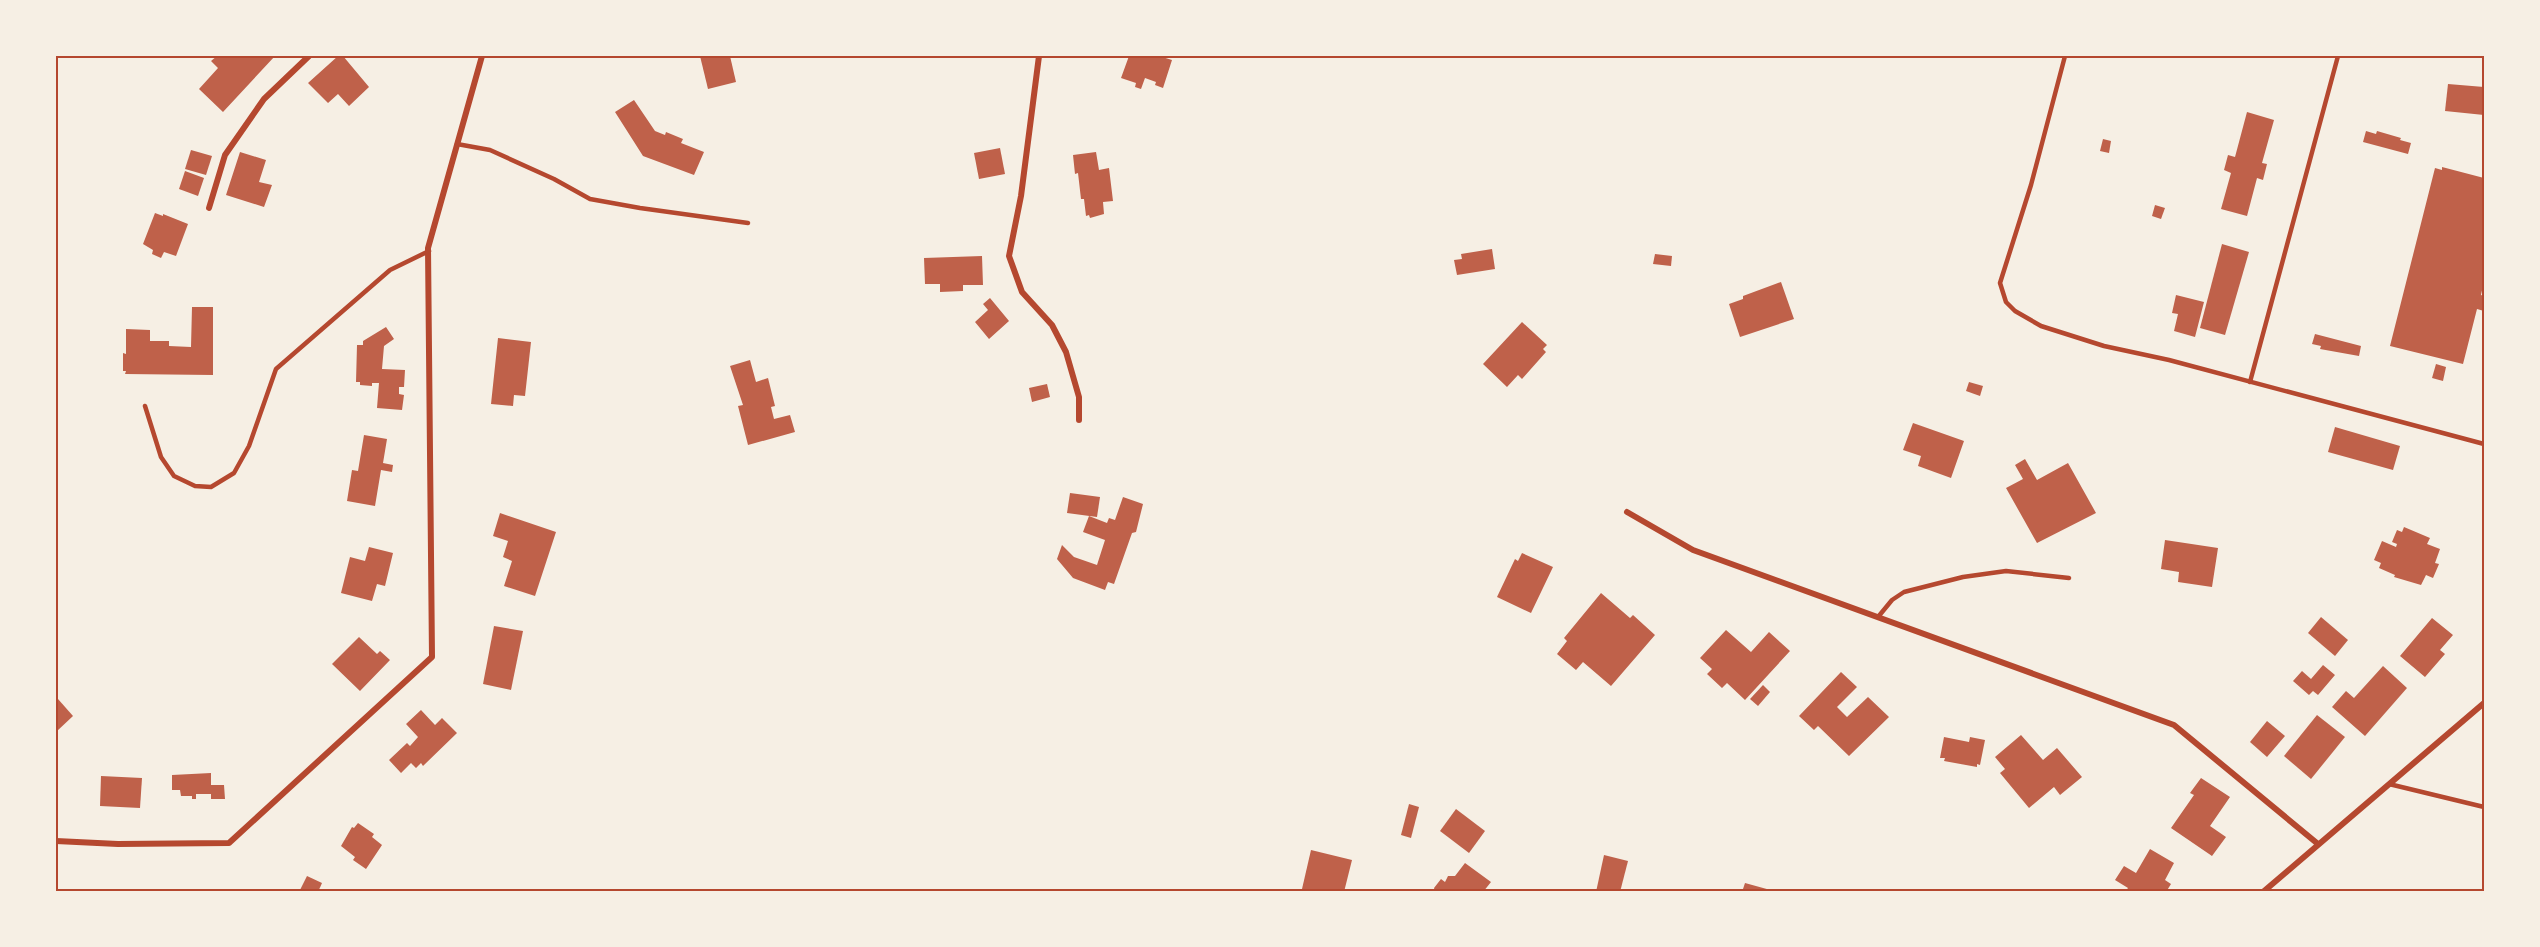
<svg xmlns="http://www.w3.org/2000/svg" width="2540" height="947" viewBox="0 0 2540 947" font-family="Montserrat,sans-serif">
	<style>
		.building { fill: #bf614a }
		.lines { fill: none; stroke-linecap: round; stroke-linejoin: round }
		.service { stroke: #b5482f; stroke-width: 4.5 }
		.minor { stroke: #b5482f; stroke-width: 6 }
		.neatline { fill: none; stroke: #b5482f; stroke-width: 2 }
	</style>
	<rect width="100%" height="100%" fill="#f6efe4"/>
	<g class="building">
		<path d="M 217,56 L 275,56 L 223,112 L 199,89 L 218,68 L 211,61 Z"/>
		<path d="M 338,56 L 343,56 L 369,87 L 349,106 L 338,94 L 328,103 L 308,83 Z"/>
		<path d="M 700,56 L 730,56 L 736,82 L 708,89 Z"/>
		<path d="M 1129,56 L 1159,56 L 1172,60 L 1163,88 L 1155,85 L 1156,82 L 1145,78 L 1141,89 L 1135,87 L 1136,83 L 1121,78 Z"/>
		<path d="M 2448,84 L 2484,87 L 2484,115 L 2445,111 Z"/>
		<path d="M 634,100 L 655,131 L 665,135 L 666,132 L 683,139 L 681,143 L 704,152 L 694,175 L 643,156 L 615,112 Z"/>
		<path d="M 2247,112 L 2274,120 L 2262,163 L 2267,164 L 2263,180 L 2257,178 L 2247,216 L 2221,209 L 2231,173 L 2224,170 L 2228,155 L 2235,157 Z"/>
		<path d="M 2366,131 L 2376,134 L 2377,131 L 2401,138 L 2400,140 L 2411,143 L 2408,154 L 2363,142 Z"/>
		<path d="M 2103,139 L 2111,141 L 2109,153 L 2100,151 Z"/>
		<path d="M 1000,148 L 1005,174 L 979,179 L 974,153 Z"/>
		<path d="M 191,150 L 212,156 L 206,175 L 185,169 Z"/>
		<path d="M 240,152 L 266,160 L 259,182 L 272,185 L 264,207 L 226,195 Z"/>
		<path d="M 1096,152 L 1099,170 L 1109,168 L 1113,201 L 1103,202 L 1104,214 L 1090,218 L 1089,215 L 1086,216 L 1084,199 L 1081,199 L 1078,173 L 1075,174 L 1073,155 Z"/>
		<path d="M 2442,167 L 2484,178 L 2484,281 L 2481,295 L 2484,296 L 2484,311 L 2477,309 L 2463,364 L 2390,346 L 2435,168 L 2442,170 Z"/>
		<path d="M 185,171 L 204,178 L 198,196 L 179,189 Z"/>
		<path d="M 2155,205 L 2165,208 L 2161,219 L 2152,216 Z"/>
		<path d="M 155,213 L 163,216 L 163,214 L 188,224 L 176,256 L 164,252 L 161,258 L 152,254 L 153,250 L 143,244 Z"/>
		<path d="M 2222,244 L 2249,252 L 2225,335 L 2200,328 Z"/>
		<path d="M 1492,249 L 1495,269 L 1457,275 L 1454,260 L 1462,259 L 1461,254 Z"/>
		<path d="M 1655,254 L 1672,256 L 1671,266 L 1653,264 Z"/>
		<path d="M 982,256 L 983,285 L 963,285 L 963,291 L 940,292 L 940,284 L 925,284 L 924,258 Z"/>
		<path d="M 1781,282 L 1794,319 L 1740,337 L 1729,304 L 1743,299 L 1743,296 Z"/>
		<path d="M 2176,295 L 2204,302 L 2195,337 L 2174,331 L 2178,314 L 2172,313 Z"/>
		<path d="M 990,298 L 1009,321 L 989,339 L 975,322 L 988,310 L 983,304 Z"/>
		<path d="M 192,307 L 213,307 L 213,375 L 125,374 L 126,371 L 123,371 L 123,353 L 126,354 L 126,329 L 150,330 L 150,341 L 169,341 L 169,346 L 191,347 Z"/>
		<path d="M 1522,322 L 1547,345 L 1543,349 L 1546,352 L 1522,379 L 1518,375 L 1507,387 L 1483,364 Z"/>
		<path d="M 386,327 L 394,339 L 384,346 L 382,369 L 405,370 L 404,387 L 399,387 L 399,394 L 404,395 L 402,410 L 377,408 L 379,383 L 372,383 L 372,386 L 360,385 L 360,382 L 356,382 L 357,345 L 363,345 L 363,341 Z"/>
		<path d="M 2315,334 L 2361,346 L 2359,356 L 2320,349 L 2321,346 L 2312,344 Z"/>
		<path d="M 498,338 L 531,342 L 525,396 L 514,395 L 513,406 L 491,404 Z"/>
		<path d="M 750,360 L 756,382 L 768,378 L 775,406 L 771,407 L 774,419 L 790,415 L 795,432 L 748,445 L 738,406 L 743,405 L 730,366 Z"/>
		<path d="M 2436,364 L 2446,367 L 2443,381 L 2432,378 Z"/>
		<path d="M 1969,382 L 1983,386 L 1980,396 L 1966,391 Z"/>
		<path d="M 1047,384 L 1050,397 L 1032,402 L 1029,388 Z"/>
		<path d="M 1913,423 L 1964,441 L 1951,478 L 1918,466 L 1921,456 L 1903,450 Z"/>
		<path d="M 2335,427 L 2400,446 L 2393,470 L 2328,452 Z"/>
		<path d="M 364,435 L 387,439 L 383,463 L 393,465 L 392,472 L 381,470 L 375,506 L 347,501 L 352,470 L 358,471 Z"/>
		<path d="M 2025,459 L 2037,480 L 2068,463 L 2096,513 L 2037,543 L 2006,488 L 2023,479 L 2015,465 Z"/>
		<path d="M 1070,493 L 1100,497 L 1097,517 L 1067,513 Z"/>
		<path d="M 1123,497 L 1143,504 L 1136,532 L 1132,533 L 1114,584 L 1108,582 L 1105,590 L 1073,578 L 1057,559 L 1062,545 L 1074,557 L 1097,565 L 1105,540 L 1083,532 L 1089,516 L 1107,523 L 1109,518 L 1115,520 Z"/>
		<path d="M 500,513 L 556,532 L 535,596 L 504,586 L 512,561 L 503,557 L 508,541 L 493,536 Z"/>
		<path d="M 2404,527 L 2430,538 L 2427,544 L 2440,549 L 2435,563 L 2439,564 L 2433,578 L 2426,575 L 2421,585 L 2394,577 L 2395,575 L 2379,568 L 2381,563 L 2374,560 L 2382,541 L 2396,547 L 2397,544 L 2392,542 L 2397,530 L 2402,532 Z"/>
		<path d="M 2165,540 L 2218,548 L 2212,587 L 2178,582 L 2179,572 L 2161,569 Z"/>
		<path d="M 369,547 L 393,553 L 385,586 L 377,584 L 372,601 L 341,593 L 350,557 L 365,561 Z"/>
		<path d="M 1522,553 L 1553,567 L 1531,613 L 1497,597 L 1515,559 L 1518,561 Z"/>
		<path d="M 1601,593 L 1630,618 L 1633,615 L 1655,635 L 1611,686 L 1583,662 L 1576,670 L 1557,654 L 1567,641 L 1564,638 Z"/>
		<path d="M 2321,617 L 2348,640 L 2335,656 L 2308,633 Z"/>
		<path d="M 2432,618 L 2453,635 L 2440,650 L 2445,654 L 2425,677 L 2400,656 Z"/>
		<path d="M 494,626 L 523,631 L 511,690 L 483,684 Z"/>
		<path d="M 1726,630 L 1751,652 L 1769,632 L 1790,651 L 1745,700 L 1727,683 L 1722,688 L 1707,674 L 1712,669 L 1700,658 Z"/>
		<path d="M 359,637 L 377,654 L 380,651 L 390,660 L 360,691 L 332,664 Z"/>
		<path d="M 2323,665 L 2335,675 L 2318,695 L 2313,691 L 2309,695 L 2293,681 L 2302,671 L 2311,679 Z"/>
		<path d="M 2383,666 L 2407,688 L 2365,736 L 2332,707 L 2346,691 L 2354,698 Z"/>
		<path d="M 1841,672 L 1857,687 L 1837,707 L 1847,717 L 1868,697 L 1889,717 L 1849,756 L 1818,726 L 1814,730 L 1799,716 Z"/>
		<path d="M 1763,685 L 1770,692 L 1758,706 L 1750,699 Z"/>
		<path d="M 58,699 L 73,716 L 56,732 L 56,701 Z"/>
		<path d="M 421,710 L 435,725 L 442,718 L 457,733 L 423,766 L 421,763 L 416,768 L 411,763 L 401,773 L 389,760 L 407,743 L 410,746 L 418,737 L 406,724 Z"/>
		<path d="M 2317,715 L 2345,737 L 2311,779 L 2284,756 Z"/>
		<path d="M 2267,721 L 2285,736 L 2267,757 L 2250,742 Z"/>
		<path d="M 2021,735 L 2043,760 L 2057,748 L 2082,777 L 2060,795 L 2054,787 L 2029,808 L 2000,773 L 2005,769 L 1995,757 Z"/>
		<path d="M 1944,737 L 1969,742 L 1970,737 L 1985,740 L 1980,765 L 1977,764 L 1977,767 L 1944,761 L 1945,758 L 1940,758 Z"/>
		<path d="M 211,773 L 211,785 L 224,785 L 225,799 L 211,799 L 211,794 L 196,794 L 196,799 L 192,799 L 192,796 L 181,796 L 180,790 L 172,790 L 172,775 Z"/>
		<path d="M 101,776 L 142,778 L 140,808 L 100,806 Z"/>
		<path d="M 2201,778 L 2230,797 L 2210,826 L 2226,837 L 2212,856 L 2171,828 L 2194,795 L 2190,793 Z"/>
		<path d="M 1409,804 L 1419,807 L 1411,838 L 1401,835 Z"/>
		<path d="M 1456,809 L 1485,831 L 1469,853 L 1440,831 Z"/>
		<path d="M 358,823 L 374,834 L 372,837 L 382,845 L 366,869 L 353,860 L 355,857 L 341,846 L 352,827 L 354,828 Z"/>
		<path d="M 2150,849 L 2174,863 L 2165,880 L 2171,884 L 2166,892 L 2125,892 L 2128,888 L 2115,880 L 2124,866 L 2136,873 Z"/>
		<path d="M 1311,850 L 1352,860 L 1344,892 L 1302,889 Z"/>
		<path d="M 1604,855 L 1628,861 L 1620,892 L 1596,892 Z"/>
		<path d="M 1465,863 L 1491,882 L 1483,892 L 1435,892 L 1434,888 L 1441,879 L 1445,882 L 1448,876 L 1455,876 Z"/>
		<path d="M 307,876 L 322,883 L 318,892 L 299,892 Z"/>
		<path d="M 1745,883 L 1774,891 L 1774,892 L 1742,892 Z"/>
	</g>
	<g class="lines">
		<g class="service">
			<path d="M 2065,56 L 2031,185 L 2000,283 L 2006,302 L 2015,311 L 2041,326 L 2104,346 L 2169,360 L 2484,444"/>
			<path d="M 457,144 L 490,150 L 554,179 L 590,199 L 640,208 L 748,223"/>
			<path d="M 2250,382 L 2338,56"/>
			<path d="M 145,406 L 161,457 L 174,476 L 195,486 L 211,487 L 234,473 L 249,446 L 276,369 L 390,270 L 429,251"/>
			<path d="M 1878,617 L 1892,600 L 1904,592 L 1963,577 L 2006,571 L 2069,578"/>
			<path d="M 2389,784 L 2484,807"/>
		</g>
		<g class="minor">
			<path d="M 1039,56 L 1021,196 L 1009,256 L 1022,292 L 1052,325 L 1066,352 L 1079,397 L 1079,420"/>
			<path d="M 209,208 L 225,155 L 264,99 L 309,56"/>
			<path d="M 1627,512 L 1693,550 L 2174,725 L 2318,844"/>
			<path d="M 56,841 L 118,844 L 229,843 L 432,657 L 428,248 L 482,56"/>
			<path d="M 2263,892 L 2484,703"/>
		</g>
	</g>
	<rect width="2540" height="947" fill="none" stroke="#f6efe4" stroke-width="114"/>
	<rect x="57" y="57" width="2426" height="833" class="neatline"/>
</svg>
